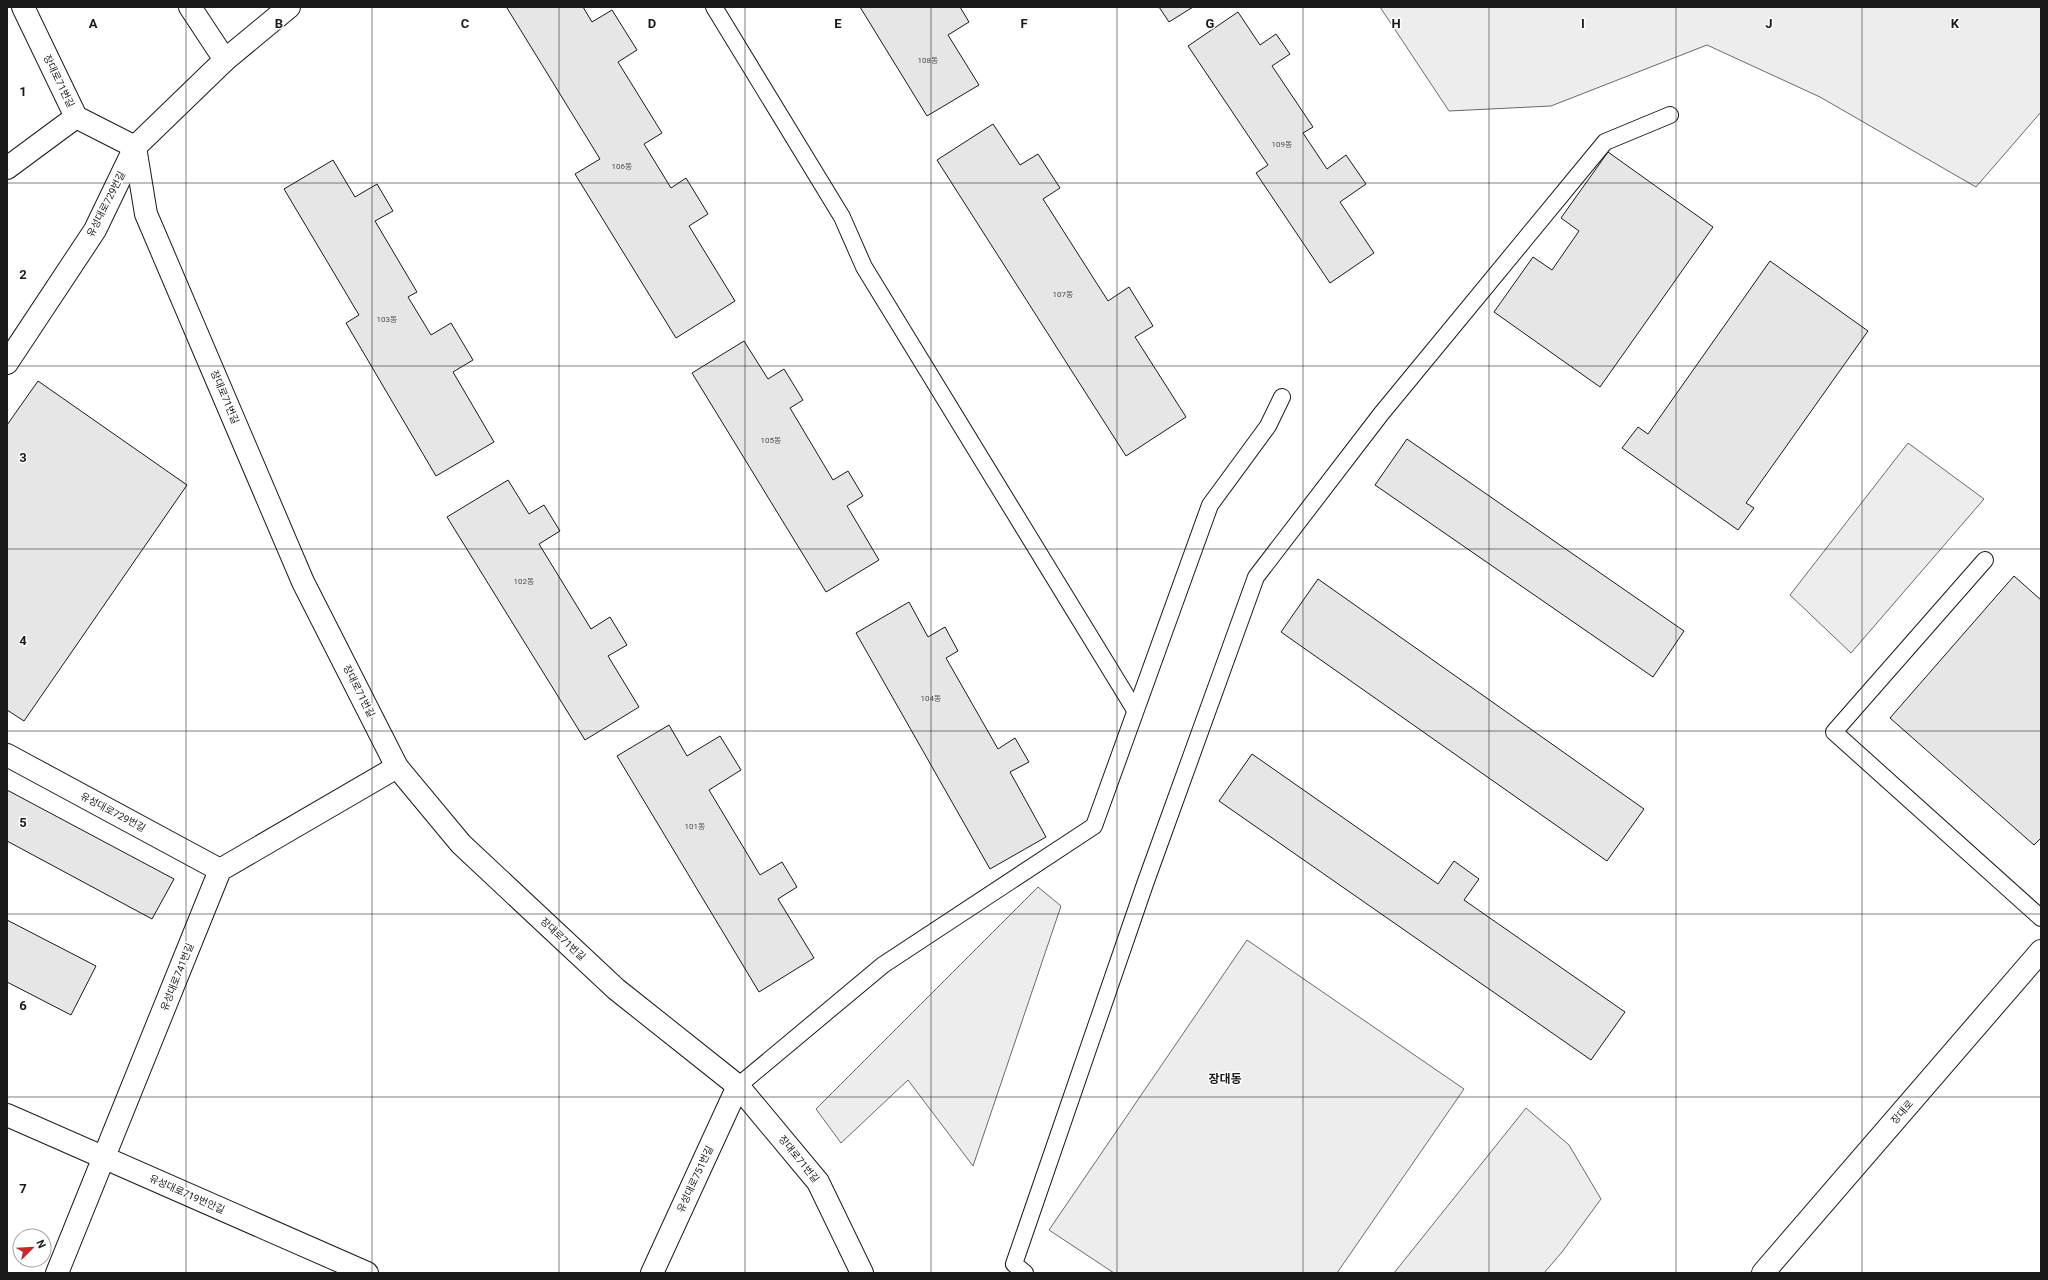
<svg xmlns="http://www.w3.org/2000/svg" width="2048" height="1280" viewBox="0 0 2048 1280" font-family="Roboto,'Noto Sans KR',sans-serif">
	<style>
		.built { fill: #ededed; stroke: #6a6a6a }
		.building { fill: #e6e6e6; stroke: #1a1a1a }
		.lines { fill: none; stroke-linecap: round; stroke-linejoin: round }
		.service-casing { stroke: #1a1a1a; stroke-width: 18 }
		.minor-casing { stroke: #1a1a1a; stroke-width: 24 }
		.tertiary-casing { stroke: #1a1a1a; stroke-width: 24 }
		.service { stroke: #fff; stroke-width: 16 }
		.minor { stroke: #fff; stroke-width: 22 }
		.tertiary { stroke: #fff; stroke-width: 22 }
		.grid { fill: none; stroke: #1a1a1a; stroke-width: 1; stroke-opacity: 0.55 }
		.labels { text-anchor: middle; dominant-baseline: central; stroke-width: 3; stroke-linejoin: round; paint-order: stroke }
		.number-label { font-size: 8px; fill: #4d4d4d }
		.street-label { font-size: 10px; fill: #1a1a1a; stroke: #fff }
		.quarter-label { font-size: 12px; font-weight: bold; fill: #1a1a1a; stroke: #fff }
		.grid-label { font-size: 13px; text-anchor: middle; font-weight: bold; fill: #1a1a1a; stroke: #fff; stroke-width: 3; stroke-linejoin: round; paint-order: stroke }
	</style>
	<rect width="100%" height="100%" fill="#fff"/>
	<g class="built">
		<path d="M 1380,7 L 2041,7 L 2041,112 L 1976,187 L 1820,97 L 1707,45 L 1551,106 L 1449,111 Z"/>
		<path d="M 1908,443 L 1984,499 L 1851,653 L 1790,595 Z"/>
		<path d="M 1038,887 L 1061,906 L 973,1166 L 908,1080 L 841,1143 L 816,1109 Z"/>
		<path d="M 1247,940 L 1464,1089 L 1337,1273 L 1114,1273 L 1049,1230 Z"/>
		<path d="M 1526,1108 L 1569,1145 L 1601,1199 L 1562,1252 L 1544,1273 L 1394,1273 Z"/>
	</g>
	<g class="building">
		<path d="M 509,7 L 583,7 L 592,22 L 612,10 L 637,50 L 618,62 L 662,133 L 644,144 L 671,188 L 686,178 L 708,214 L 689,226 L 735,301 L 676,338 L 575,174 L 600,159 L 507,8 Z"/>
		<path d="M 860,7 L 960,7 L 969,22 L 948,35 L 979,85 L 927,116 Z"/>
		<path d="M 1159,7 L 1193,7 L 1169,22 Z"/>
		<path d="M 1238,12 L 1260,45 L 1276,34 L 1290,54 L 1272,66 L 1313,127 L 1303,133 L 1327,169 L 1346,155 L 1366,184 L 1340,202 L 1374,253 L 1330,283 L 1256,173 L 1268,165 L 1188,46 Z"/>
		<path d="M 993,124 L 1020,165 L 1038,154 L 1060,188 L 1043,199 L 1108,301 L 1129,287 L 1153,326 L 1135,337 L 1186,417 L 1126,456 L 937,160 Z"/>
		<path d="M 1608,152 L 1713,227 L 1600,387 L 1494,312 L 1533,257 L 1552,270 L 1579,231 L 1561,218 Z"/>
		<path d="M 333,160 L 355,197 L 377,184 L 393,211 L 375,221 L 417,292 L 408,297 L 431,335 L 451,323 L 473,360 L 453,372 L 494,442 L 436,476 L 346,323 L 359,315 L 284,189 Z"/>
		<path d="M 1770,261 L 1868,331 L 1746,503 L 1754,508 L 1738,530 L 1622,448 L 1638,427 L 1648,434 Z"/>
		<path d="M 744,341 L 768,379 L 784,369 L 803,400 L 790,408 L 833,480 L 848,471 L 863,496 L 847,506 L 879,560 L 826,592 L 692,373 Z"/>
		<path d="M 38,381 L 187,485 L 24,721 L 7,710 L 7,425 Z"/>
		<path d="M 1407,439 L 1684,631 L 1653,677 L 1375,485 Z"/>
		<path d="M 508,480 L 529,514 L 544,505 L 560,531 L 539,544 L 591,629 L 610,617 L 627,645 L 608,656 L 639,707 L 585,740 L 447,517 Z"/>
		<path d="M 2014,576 L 2041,600 L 2041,838 L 2034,845 L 1890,718 Z"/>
		<path d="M 1318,579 L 1644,809 L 1607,861 L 1281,632 Z"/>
		<path d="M 909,602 L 928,637 L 945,627 L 958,651 L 946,658 L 998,749 L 1015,738 L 1029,762 L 1010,772 L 1046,837 L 990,869 L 856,633 Z"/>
		<path d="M 669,725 L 687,756 L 720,736 L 741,770 L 709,790 L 760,875 L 782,862 L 797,887 L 778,899 L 814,958 L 759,992 L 617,756 Z"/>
		<path d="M 1252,754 L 1438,884 L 1454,861 L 1479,879 L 1464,900 L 1625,1012 L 1591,1060 L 1219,801 Z"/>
		<path d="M 7,790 L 174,879 L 152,919 L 7,841 Z"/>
		<path d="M 7,920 L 96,966 L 71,1015 L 7,982 Z"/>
	</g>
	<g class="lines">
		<defs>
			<g id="service">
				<path d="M 714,7 L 842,217 L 864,267 L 1135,710"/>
				<path d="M 1985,560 L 1834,732 L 2041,918"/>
				<path d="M 738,1086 L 883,965 L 1094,826 L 1210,505 L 1268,426 L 1282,397"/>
				<path d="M 1025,1273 L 1014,1264 L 1145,884 L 1256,577 L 1381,414 L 1605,142 L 1670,115"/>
			</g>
			<g id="minor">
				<path d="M 23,7 L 76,117 L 135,147 L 146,214 L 303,582 L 397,767 L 461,844 L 616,989 L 738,1086 L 818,1182 L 862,1273"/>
				<path d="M 190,7 L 225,60"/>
				<path d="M 7,168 L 76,117"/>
				<path d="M 7,363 L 95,230 L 135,147 L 225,60 L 289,7"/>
				<path d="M 7,755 L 220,870"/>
				<path d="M 7,1115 L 367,1273"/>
				<path d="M 57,1273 L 220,870 L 397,767"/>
				<path d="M 652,1273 L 738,1086"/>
			</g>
			<path id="tertiary" d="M 1763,1273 L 2041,951"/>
		</defs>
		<use href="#service" class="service-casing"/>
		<use href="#minor" class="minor-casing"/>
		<use href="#tertiary" class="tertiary-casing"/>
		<use href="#service" class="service"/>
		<use href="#minor" class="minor"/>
		<use href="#tertiary" class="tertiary"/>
	</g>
	<path class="grid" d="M 186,7 L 186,1273M 372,7 L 372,1273M 559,7 L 559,1273M 745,7 L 745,1273M 931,7 L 931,1273M 1117,7 L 1117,1273M 1303,7 L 1303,1273M 1489,7 L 1489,1273M 1676,7 L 1676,1273M 1862,7 L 1862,1273M 7,183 L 2041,183M 7,366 L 2041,366M 7,549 L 2041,549M 7,731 L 2041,731M 7,914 L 2041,914M 7,1097 L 2041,1097"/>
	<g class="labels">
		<g class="number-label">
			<text x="928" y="60">108동</text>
			<text x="1282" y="144">109동</text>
			<text x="622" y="166">106동</text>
			<text x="1063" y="294">107동</text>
			<text x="387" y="319">103동</text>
			<text x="771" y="440">105동</text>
			<text x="524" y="581">102동</text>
			<text x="931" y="698">104동</text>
			<text x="695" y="826">101동</text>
		</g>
		<g class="street-label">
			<text transform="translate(59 81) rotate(64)">장대로71번길</text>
			<text transform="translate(106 204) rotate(-63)">유성대로729번길</text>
			<text transform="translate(225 397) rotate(67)">장대로71번길</text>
			<text transform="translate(359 691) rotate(63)">장대로71번길</text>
			<text transform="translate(113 812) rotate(28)">유성대로729번길</text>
			<text transform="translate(563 939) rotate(43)">장대로71번길</text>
			<text transform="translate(177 977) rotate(-68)">유성대로741번길</text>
			<text transform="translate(1902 1112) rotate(-49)">장대로</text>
			<text transform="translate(799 1159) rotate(51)">장대로71번길</text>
			<text transform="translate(695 1179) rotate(-65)">유성대로751번길</text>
			<text transform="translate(187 1194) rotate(24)">유성대로719번안길</text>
		</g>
		<g class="quarter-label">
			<text x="1225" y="1079">장대동</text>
		</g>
	</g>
	<g class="grid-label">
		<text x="93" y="28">A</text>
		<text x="279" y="28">B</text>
		<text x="465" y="28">C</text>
		<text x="652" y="28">D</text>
		<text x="838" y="28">E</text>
		<text x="1024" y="28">F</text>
		<text x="1210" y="28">G</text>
		<text x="1396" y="28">H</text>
		<text x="1583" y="28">I</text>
		<text x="1769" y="28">J</text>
		<text x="1955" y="28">K</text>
		<text x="23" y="96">1</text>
		<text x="23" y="279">2</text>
		<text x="23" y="462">3</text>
		<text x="23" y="645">4</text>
		<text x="23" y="827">5</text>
		<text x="23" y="1010">6</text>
		<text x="23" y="1193">7</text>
	</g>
	<rect width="2048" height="1280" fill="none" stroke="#1a1a1a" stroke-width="16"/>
	<g transform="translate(32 1248) rotate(66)"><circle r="19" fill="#ffffff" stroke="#a3a3a3"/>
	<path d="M0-3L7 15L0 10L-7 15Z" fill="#c62828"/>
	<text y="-6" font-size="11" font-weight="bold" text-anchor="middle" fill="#1a1a1a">N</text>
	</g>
</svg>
